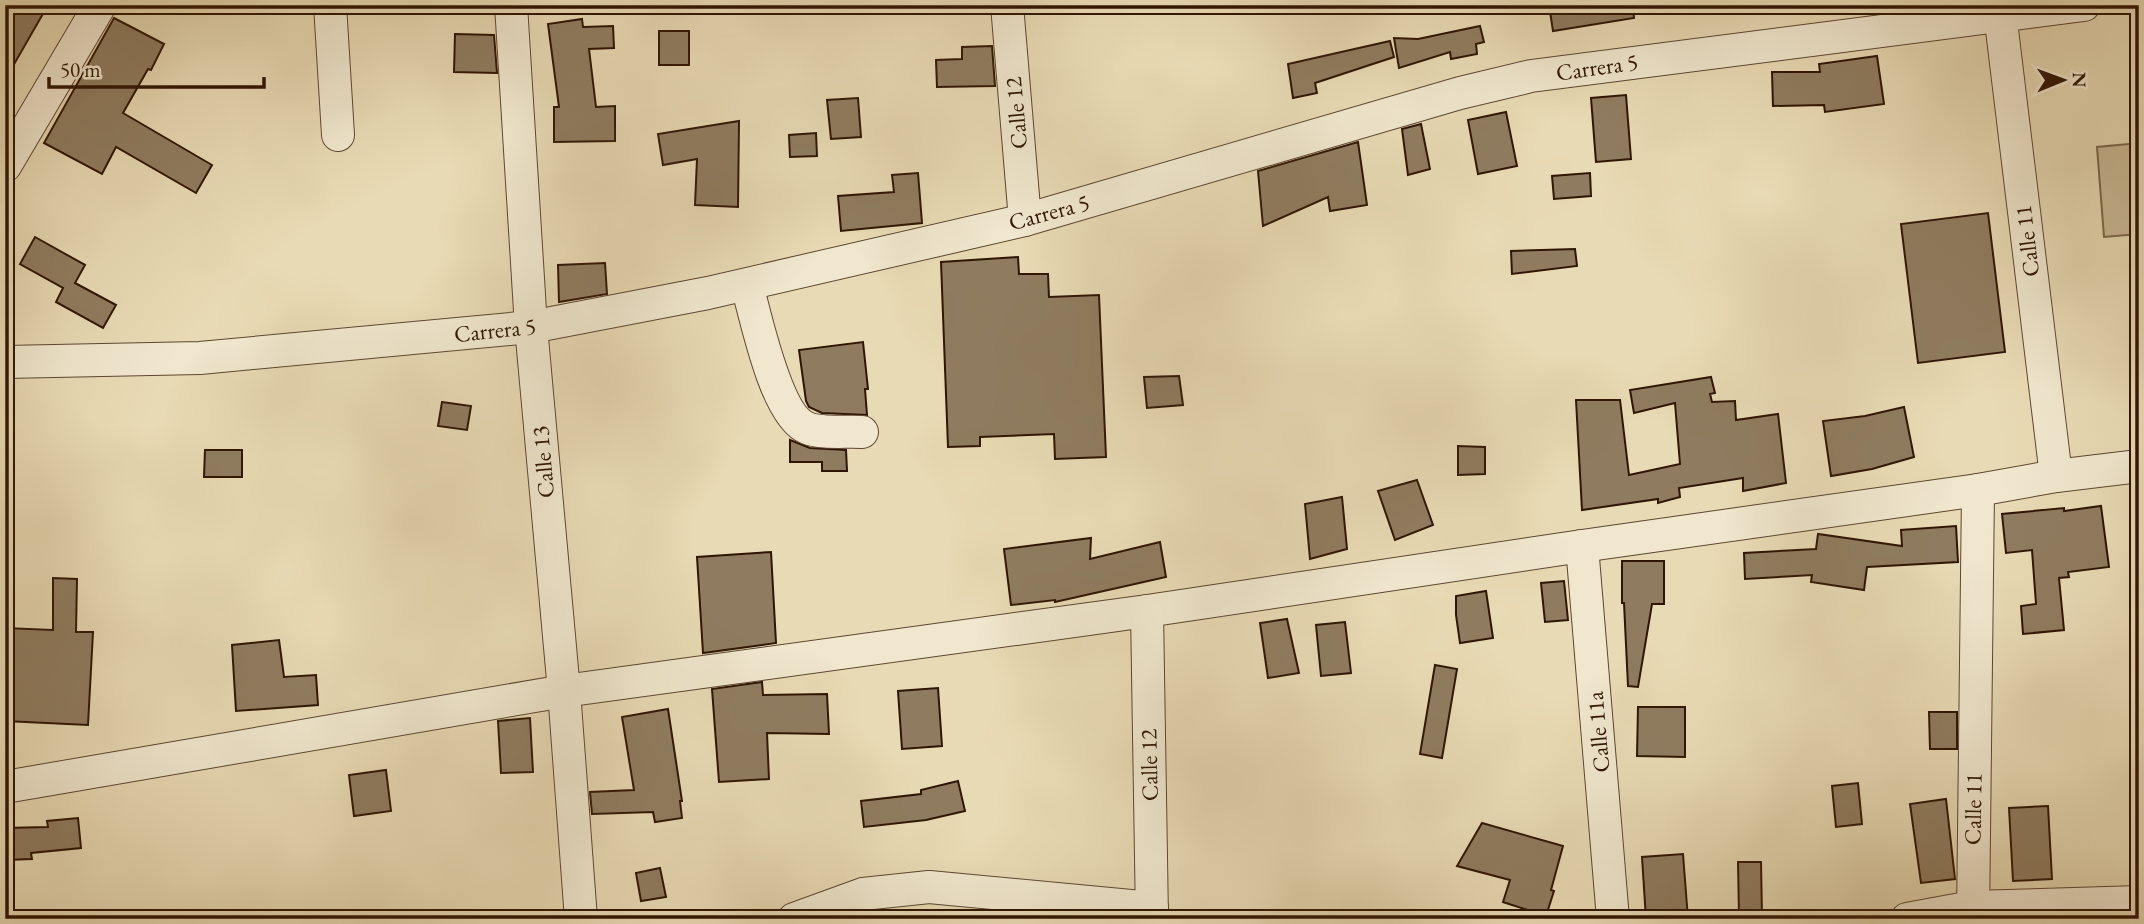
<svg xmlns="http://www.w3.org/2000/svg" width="2144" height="924" viewBox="0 0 2144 924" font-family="'EB Garamond',serif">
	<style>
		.green { fill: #c9b996; stroke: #7c684d; stroke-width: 2 }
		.building { fill: #8f7c60; stroke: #2f1604; stroke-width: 2 }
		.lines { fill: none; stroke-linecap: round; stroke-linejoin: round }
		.minor-casing { stroke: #5d4730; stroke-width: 34 }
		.minor { stroke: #f0e7ce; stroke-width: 32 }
		.labels { text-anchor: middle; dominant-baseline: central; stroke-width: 7; stroke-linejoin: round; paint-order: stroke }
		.street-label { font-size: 23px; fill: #2f1604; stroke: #f0e7ce }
	</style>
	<rect width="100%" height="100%" fill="#e8dab4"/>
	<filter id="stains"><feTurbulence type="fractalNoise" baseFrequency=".00286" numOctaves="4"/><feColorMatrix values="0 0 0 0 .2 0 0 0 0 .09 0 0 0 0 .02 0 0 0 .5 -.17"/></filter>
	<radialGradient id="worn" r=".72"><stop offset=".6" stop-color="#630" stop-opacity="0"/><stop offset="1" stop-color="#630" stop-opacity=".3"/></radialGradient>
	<path class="green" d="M 2139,143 L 2139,234 L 2104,237 L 2097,147 Z"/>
	<g class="building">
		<path d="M 5,5 L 48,5 L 5,80 Z"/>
		<path d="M 1549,5 L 1633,5 L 1634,18 L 1553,31 Z"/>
		<path d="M 114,18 L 164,44 L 151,70 L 148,69 L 123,113 L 212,165 L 196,193 L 116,147 L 102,174 L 44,143 Z"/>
		<path d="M 582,19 L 583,27 L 613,26 L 614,48 L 589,49 L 596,107 L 615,106 L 615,141 L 554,142 L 554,107 L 559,107 L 548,24 Z"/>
		<path d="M 1480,26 L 1484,42 L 1476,44 L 1477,54 L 1451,59 L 1450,52 L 1399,68 L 1394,38 L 1418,39 Z"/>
		<rect x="659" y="31" width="30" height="34"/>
		<path d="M 455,34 L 494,35 L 497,73 L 454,72 Z"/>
		<path d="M 1390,41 L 1394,57 L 1315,83 L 1317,93 L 1293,98 L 1288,64 Z"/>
		<path d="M 992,46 L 995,86 L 937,87 L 936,60 L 962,59 L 962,47 Z"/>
		<path d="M 1877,56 L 1884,104 L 1825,112 L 1824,105 L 1773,106 L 1772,72 L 1820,72 L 1819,64 Z"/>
		<path d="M 1626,95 L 1631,159 L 1596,162 L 1591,98 Z"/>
		<path d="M 858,98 L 861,137 L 831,139 L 827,100 Z"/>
		<path d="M 1506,112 L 1517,166 L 1478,174 L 1468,120 Z"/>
		<path d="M 739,121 L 738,207 L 695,205 L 697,159 L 663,165 L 658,134 Z"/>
		<path d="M 1421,124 L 1430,169 L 1408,175 L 1402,129 Z"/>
		<path d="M 816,133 L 817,156 L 790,157 L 789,135 Z"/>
		<path d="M 1358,142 L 1367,205 L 1330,211 L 1328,197 L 1263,226 L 1258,171 Z"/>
		<path d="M 918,173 L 922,223 L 841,231 L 838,196 L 894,192 L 892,175 Z"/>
		<path d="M 1590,173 L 1591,196 L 1554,199 L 1552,176 Z"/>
		<path d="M 1988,213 L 2005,352 L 1918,363 L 1901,224 Z"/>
		<path d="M 35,237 L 85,265 L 75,283 L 116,305 L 103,328 L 56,302 L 63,288 L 20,264 Z"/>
		<path d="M 1575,249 L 1577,266 L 1512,274 L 1511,251 Z"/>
		<path d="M 1018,257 L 1019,274 L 1048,274 L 1049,297 L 1099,295 L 1106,457 L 1055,459 L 1054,434 L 980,437 L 980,446 L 948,447 L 941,262 Z"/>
		<path d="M 605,263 L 607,294 L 559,302 L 558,265 Z"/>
		<path d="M 863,342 L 868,389 L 865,389 L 867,415 L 822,413 L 809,407 L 806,401 L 799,350 Z"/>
		<path d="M 1179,376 L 1183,405 L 1147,408 L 1144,377 Z"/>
		<path d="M 1711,377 L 1715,393 L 1710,394 L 1712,402 L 1735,401 L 1736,420 L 1778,414 L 1786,483 L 1743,491 L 1743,478 L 1679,488 L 1680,497 L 1658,503 L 1658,499 L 1582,510 L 1576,400 L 1620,400 L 1629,475 L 1680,464 L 1675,403 L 1634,413 L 1630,390 Z"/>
		<path d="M 442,402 L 471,406 L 467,430 L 438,426 Z"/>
		<path d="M 1904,407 L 1914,457 L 1872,469 L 1831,476 L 1823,421 L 1865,416 Z"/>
		<path d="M 790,440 L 810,448 L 846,450 L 847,471 L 822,471 L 822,462 L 790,462 Z"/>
		<path d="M 1458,446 L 1485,447 L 1485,474 L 1458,475 Z"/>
		<path d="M 205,450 L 242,450 L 242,477 L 204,477 Z"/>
		<path d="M 1417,480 L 1433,525 L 1395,540 L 1378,491 Z"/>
		<path d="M 1342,497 L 1347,549 L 1310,559 L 1305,504 Z"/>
		<path d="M 2101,506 L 2109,567 L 2068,572 L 2069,577 L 2059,578 L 2064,630 L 2023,634 L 2021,606 L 2036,604 L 2032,550 L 2006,553 L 2002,514 L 2064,508 L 2064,511 Z"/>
		<path d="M 1956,526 L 1958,562 L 1867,567 L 1864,590 L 1811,582 L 1812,575 L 1745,579 L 1744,553 L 1816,549 L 1818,534 L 1902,546 L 1901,530 Z"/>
		<path d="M 1091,538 L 1090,559 L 1160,542 L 1166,577 L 1055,602 L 1055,600 L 1011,605 L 1004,549 Z"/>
		<path d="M 771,552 L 776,643 L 703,653 L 697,557 Z"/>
		<path d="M 1622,561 L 1664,561 L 1664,604 L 1652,604 L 1638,687 L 1628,686 L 1624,603 L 1622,603 Z"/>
		<path d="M 53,578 L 77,579 L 76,632 L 93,632 L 88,725 L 5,721 L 5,628 L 53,630 Z"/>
		<path d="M 1564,581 L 1568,620 L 1545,622 L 1541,583 Z"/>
		<path d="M 1486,591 L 1493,638 L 1460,643 L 1456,615 L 1456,596 Z"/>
		<path d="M 1287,619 L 1299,673 L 1268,678 L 1260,623 Z"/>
		<path d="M 1345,622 L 1351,673 L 1321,676 L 1316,625 Z"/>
		<path d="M 279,640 L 284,677 L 316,675 L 318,705 L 236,711 L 232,645 Z"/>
		<path d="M 1435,665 L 1457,669 L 1442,758 L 1420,754 Z"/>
		<path d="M 762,682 L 763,695 L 827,694 L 829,734 L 767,733 L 769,779 L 719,782 L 712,689 Z"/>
		<path d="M 938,688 L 942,746 L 902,749 L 898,691 Z"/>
		<path d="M 1638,707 L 1685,707 L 1685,757 L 1637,756 Z"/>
		<path d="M 668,709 L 682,801 L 680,801 L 682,818 L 655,822 L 653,812 L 592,814 L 590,792 L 634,790 L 622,717 Z"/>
		<path d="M 1929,712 L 1957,712 L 1957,749 L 1930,749 Z"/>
		<path d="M 530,718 L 533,772 L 501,773 L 498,721 Z"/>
		<path d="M 386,770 L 391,811 L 354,816 L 349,775 Z"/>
		<path d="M 958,781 L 965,811 L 926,820 L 864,827 L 861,801 L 921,794 L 921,790 Z"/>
		<path d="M 1858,783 L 1862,824 L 1836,827 L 1832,786 Z"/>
		<path d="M 1946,799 L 1955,879 L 1921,883 L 1910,804 Z"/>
		<path d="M 2048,806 L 2052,879 L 2013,881 L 2009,808 Z"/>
		<path d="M 78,818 L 81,848 L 31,853 L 32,859 L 5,860 L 5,828 L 48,827 L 47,821 Z"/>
		<path d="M 1482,823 L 1563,846 L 1551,890 L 1554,891 L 1546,916 L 1503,902 L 1510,880 L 1457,866 Z"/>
		<path d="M 1683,854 L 1688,919 L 1646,919 L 1642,857 Z"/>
		<path d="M 1738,862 L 1761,862 L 1762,916 L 1739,916 Z"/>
		<path d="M 660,868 L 666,897 L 641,901 L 636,873 Z"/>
	</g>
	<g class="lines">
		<defs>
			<g id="minor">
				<path d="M 330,5 L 338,135"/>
				<path d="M 511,5 L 531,327 L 564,691 L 581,919"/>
				<path d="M 1007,5 L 1025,220"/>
				<path d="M 1999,5 L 2056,476"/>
				<path d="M 5,166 L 100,5"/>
				<path d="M 747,285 C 756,318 776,416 807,428 C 822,434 846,431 862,432"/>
				<path d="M 5,362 L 200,358 L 531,327 L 708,293 L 1025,220 L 1460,93 L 1531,76 L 2084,5"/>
				<path d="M 1582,546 L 1613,919"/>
				<path d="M 1147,611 L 1152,919"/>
				<path d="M 5,787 L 564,691 L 1147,611 L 1582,546 L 1978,490 L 2056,476 L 2139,466"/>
				<path d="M 794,919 L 863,894 L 929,887 L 1152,908"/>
				<path d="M 1907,919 L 1972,907 L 2139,902"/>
				<path d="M 1973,919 L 1978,490"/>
			</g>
		</defs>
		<use href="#minor" class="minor-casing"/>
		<use href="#minor" class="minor"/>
	</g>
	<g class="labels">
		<g class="street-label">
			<text transform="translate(1597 67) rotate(-8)">Carrera 5</text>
			<text transform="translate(1016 113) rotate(-95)">Calle 12</text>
			<text transform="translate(1049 212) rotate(-15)">Carrera 5</text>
			<text transform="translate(2027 241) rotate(-97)">Calle 11</text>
			<text transform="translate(495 330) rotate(-6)">Carrera 5</text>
			<text transform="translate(543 462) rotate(-95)">Calle 13</text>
			<text transform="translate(1598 732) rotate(-95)">Calle 11a</text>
			<text transform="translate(1149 765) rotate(-91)">Calle 12</text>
			<text transform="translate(1973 809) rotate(-89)">Calle 11</text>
		</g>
	</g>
	<rect width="2144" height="924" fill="none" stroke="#e8dab4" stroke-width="28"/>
	<rect x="7" y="7" width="2130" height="910" fill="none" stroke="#2f1604" stroke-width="3.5"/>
	<rect x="14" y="14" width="2116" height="896" fill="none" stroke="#2f1604" stroke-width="2"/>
	<g transform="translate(2063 80) rotate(89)" stroke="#f0e7ce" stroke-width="5" paint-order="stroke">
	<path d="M0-5L12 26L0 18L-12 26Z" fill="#2f1604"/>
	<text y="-10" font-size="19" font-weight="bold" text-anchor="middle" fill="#2f1604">N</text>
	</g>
	<path d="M49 77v10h215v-10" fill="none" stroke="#2f1604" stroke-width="3.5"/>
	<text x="60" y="77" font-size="21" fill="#2f1604" stroke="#f0e7ce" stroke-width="5" paint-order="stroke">50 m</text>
	<rect width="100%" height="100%" filter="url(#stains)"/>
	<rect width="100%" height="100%" fill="url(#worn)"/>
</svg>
